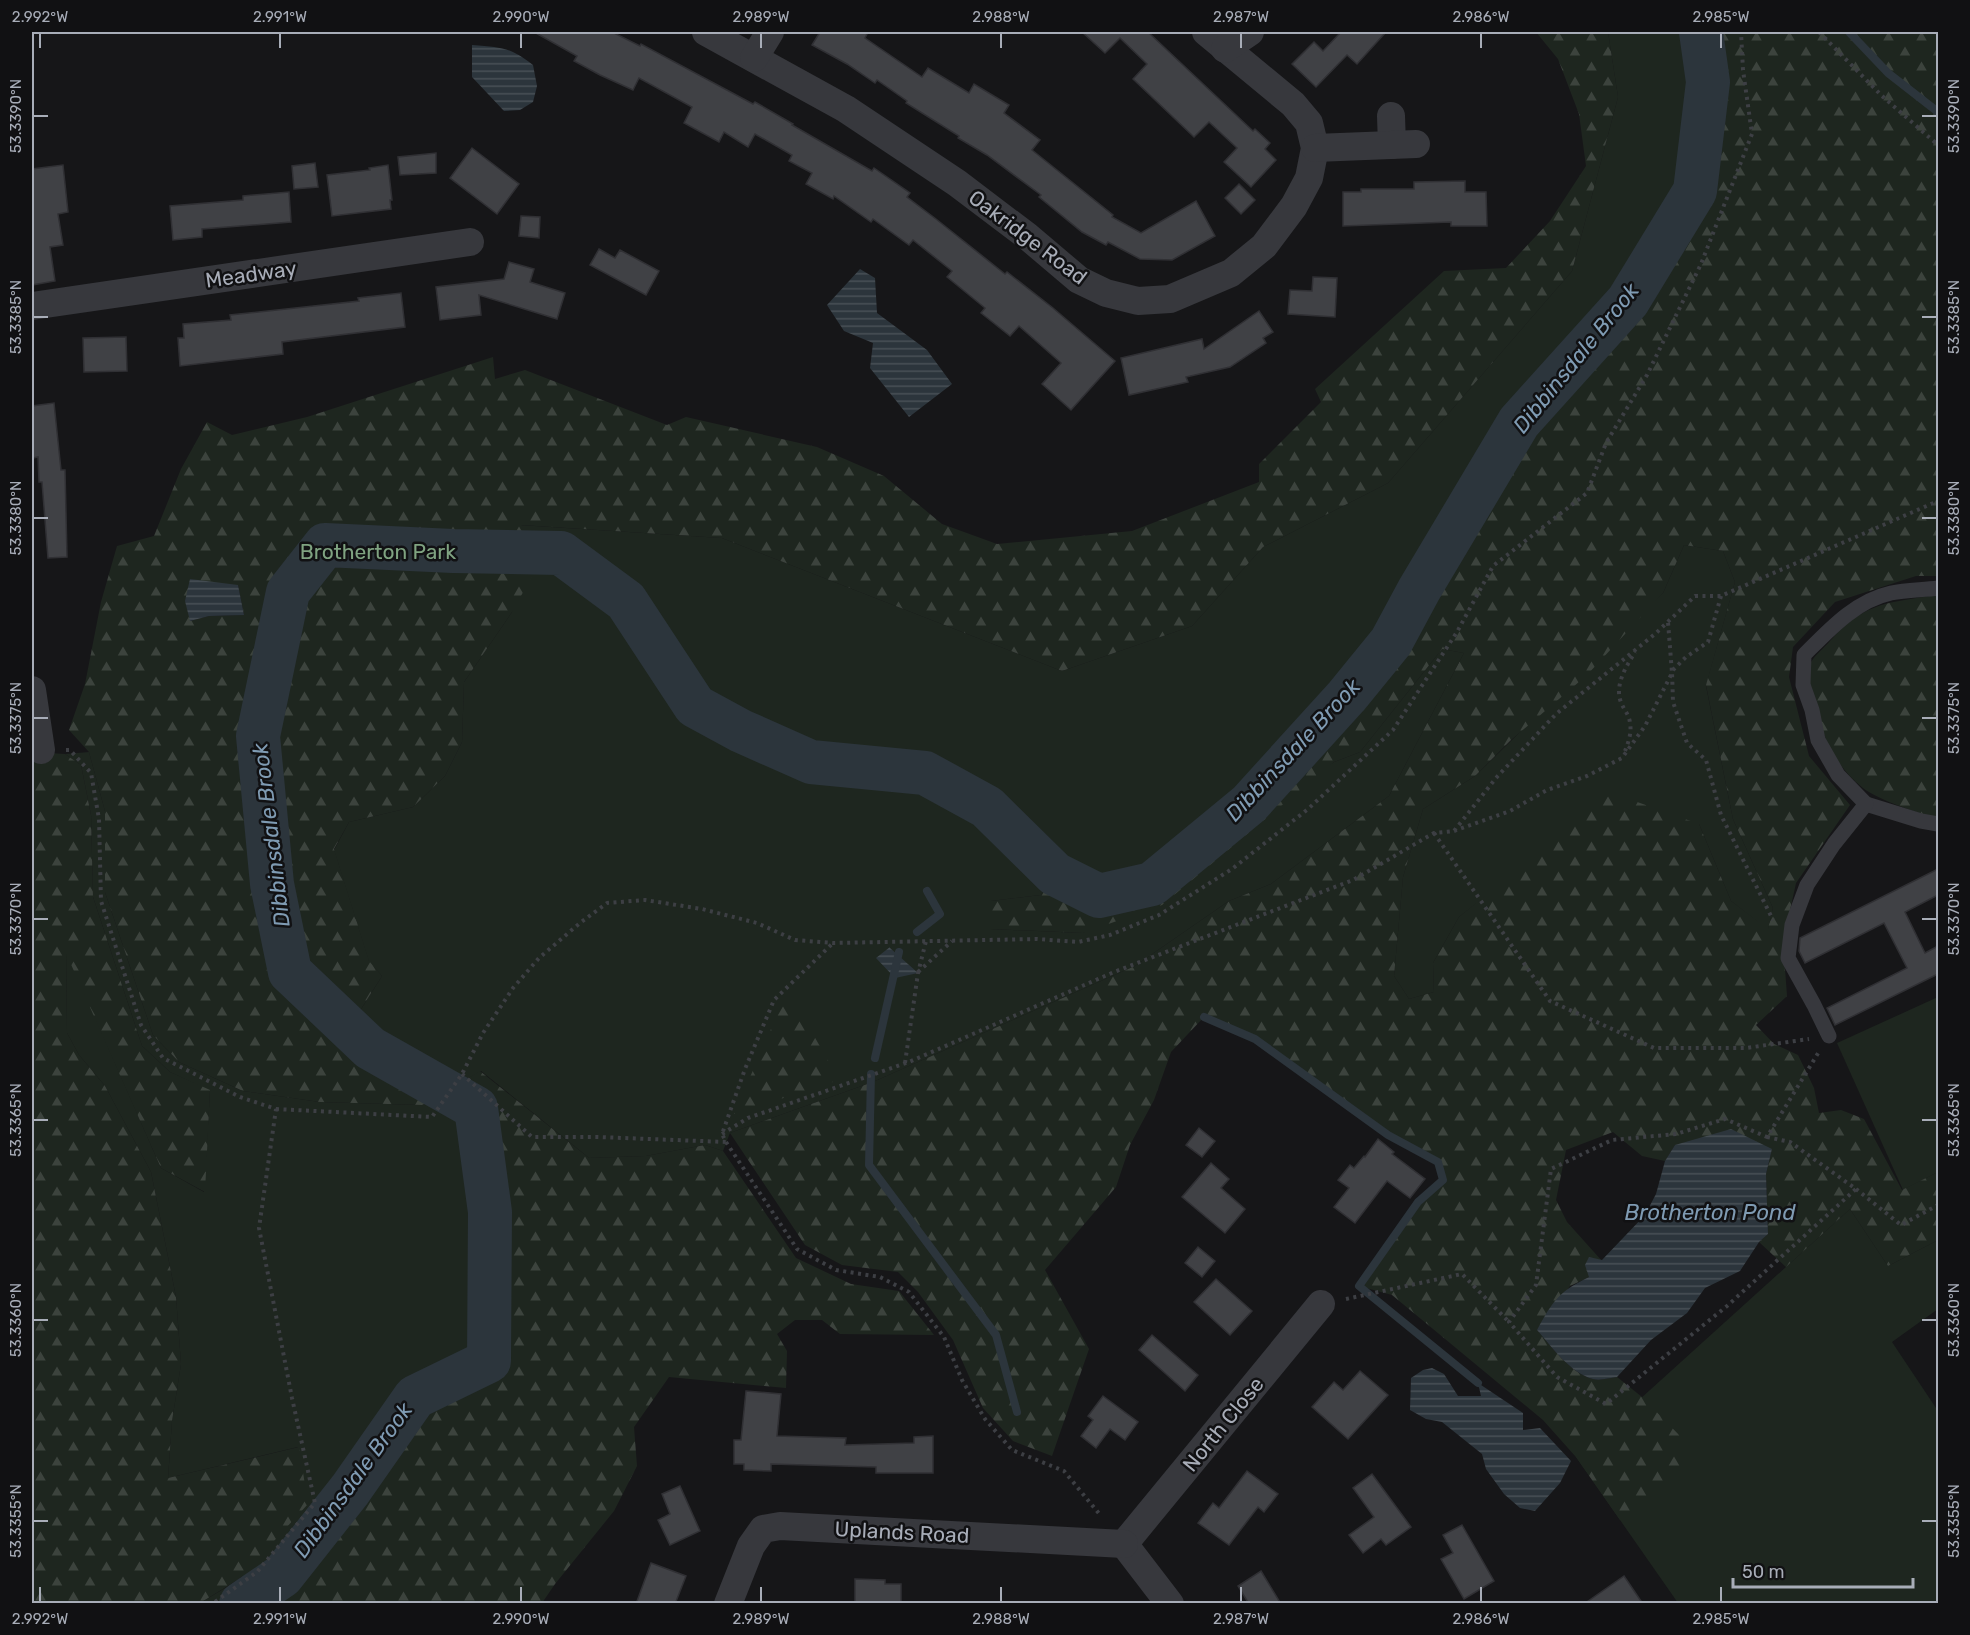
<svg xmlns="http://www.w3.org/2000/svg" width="1970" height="1635" viewBox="0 0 1970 1635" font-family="Rubik,sans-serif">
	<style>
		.green { fill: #1e261f }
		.forest { fill: url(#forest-firs); fill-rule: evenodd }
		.water { fill: url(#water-rules) }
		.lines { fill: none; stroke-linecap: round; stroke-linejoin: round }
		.stream { stroke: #2c353c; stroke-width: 8 }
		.river { stroke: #2c353c; stroke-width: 44 }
		.building { fill: #404145; stroke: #303034; stroke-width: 1.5 }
		.path { stroke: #3d3f44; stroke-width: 4; stroke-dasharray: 3 4.5; stroke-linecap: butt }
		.service { stroke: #37383d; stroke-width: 15 }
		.minor { stroke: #37383d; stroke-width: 28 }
		.ticks { fill: none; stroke: #a8adb8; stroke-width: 2 }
		.labels { text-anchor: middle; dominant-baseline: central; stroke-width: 5; stroke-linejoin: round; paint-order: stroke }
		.street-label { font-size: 21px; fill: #a8adb8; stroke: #111113 }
		.park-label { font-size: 21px; fill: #7fa381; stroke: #111113 }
		.water-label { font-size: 22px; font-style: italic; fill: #7f9bb3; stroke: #111113 }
		.neatline { fill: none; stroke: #a8adb8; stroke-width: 2 }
		.ticks-label { font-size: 15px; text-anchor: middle; fill: #a8adb8 }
	</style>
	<defs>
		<pattern id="forest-firs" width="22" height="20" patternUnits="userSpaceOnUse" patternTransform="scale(1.5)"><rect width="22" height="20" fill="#1e261f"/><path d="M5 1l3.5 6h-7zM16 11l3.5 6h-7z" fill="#3c433d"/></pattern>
		<pattern id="water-rules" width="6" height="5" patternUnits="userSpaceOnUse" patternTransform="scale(1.5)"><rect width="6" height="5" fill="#2c353c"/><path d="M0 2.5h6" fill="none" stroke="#485056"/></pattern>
	</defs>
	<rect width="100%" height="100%" fill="#161618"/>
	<g class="green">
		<path d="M 1608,32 L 1701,32 L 1708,82 L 1695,191 L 1628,301 L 1519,422 L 1419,590 L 1391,642 L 1347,696 L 1249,804 L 1152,884 L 1099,896 L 1055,874 L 1041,895 L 991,901 L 991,929 L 1083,933 L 1334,762 L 1360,752 L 1442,649 L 1464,653 L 1389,796 L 1271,884 L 1229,901 L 1135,966 L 873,1082 L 730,1133 L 723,1151 L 705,1145 L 646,1156 L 589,1158 L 481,1071 L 447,1091 L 476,1108 L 490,1212 L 489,1361 L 415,1397 L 350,1490 L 283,1576 L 266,1603 L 200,1603 L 240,1579 L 298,1447 L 168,1478 L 172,1421 L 181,1364 L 176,1297 L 151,1172 L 105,1086 L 79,1055 L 67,1033 L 66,951 L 161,1168 L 204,1192 L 210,1091 L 170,1072 L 142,1046 L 93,897 L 91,815 L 81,765 L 65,754 L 89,752 L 105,811 L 105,892 L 153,1035 L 179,1062 L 243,1091 L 320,1102 L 422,1105 L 446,1091 L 370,1048 L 349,1028 L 382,976 L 369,962 L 334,850 L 349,822 L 413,807 L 445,776 L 462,742 L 464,682 L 512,612 L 520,525 L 722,538 L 1062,671 L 1192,626 L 1263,547 L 1388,483 L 1572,271 L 1618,97 Z"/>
		<path d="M 1684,545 L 1723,551 L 1735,582 L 1706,686 L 1733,819 L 1773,908 L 1768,930 L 1731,901 L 1699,824 L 1504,882 L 1459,917 L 1433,963 L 1434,992 L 1409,999 L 1394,976 L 1403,877 L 1423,809 L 1475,776 L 1663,593 Z"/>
		<path d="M 1938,997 L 1938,1172 L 1903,1190 L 1837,1043 Z"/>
		<path d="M 1850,1209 L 1888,1266 L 1938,1240 L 1938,1309 L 1892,1342 L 1938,1411 L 1938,1603 L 1678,1603 L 1576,1457 Z"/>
	</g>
	<g class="forest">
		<path d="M 1536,32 L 1608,32 L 1618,97 L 1572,271 L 1388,483 L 1263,547 L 1192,626 L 1062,671 L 722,538 L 521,525 L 536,569 L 512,612 L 464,682 L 462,742 L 445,776 L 413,807 L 349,822 L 334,849 L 369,961 L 382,976 L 349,1028 L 370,1048 L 447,1091 L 480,1071 L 589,1158 L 646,1156 L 705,1145 L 723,1151 L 796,1258 L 851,1284 L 899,1291 L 934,1335 L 840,1334 L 822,1320 L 795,1320 L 777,1334 L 787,1351 L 786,1388 L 669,1377 L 634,1427 L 637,1466 L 614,1511 L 555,1584 L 542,1603 L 266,1603 L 282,1576 L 350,1490 L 415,1397 L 489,1361 L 490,1212 L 476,1108 L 447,1092 L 422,1105 L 320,1102 L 243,1091 L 179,1062 L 153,1035 L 105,892 L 105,811 L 89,752 L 69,730 L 85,684 L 101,602 L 117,546 L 154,536 L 181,469 L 207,422 L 232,435 L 307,417 L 493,357 L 495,379 L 525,370 L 667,425 L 686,417 L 817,447 L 884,476 L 942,524 L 997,544 L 1132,531 L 1259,482 L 1259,464 L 1321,402 L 1315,389 L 1444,271 L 1506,268 L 1550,221 L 1586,166 L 1579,114 L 1558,59 ZM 238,585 L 244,615 L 209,616 L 190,621 Z"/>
		<path d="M 1701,32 L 1938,32 L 1938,576 L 1916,576 L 1835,602 L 1793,647 L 1789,677 L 1809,756 L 1850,805 L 1796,883 L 1783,942 L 1787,996 L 1756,1025 L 1774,1044 L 1798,1055 L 1814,1088 L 1819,1113 L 1841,1110 L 1864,1119 L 1902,1190 L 1938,1172 L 1938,1240 L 1888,1266 L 1850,1209 L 1786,1267 L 1759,1242 L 1768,1234 L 1766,1174 L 1772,1149 L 1675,1145 L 1665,1161 L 1642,1156 L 1613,1132 L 1566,1150 L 1556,1200 L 1567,1222 L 1602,1261 L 1589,1277 L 1570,1286 L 1537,1330 C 1552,1347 1570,1373 1593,1379 C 1600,1381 1609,1378 1617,1377 L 1642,1397 L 1681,1437 L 1682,1479 L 1620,1520 L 1576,1457 L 1543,1420 L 1392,1295 L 1359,1286 L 1418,1202 L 1443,1180 L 1438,1162 L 1388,1135 L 1255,1039 L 1204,1017 L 1171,1052 L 1154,1100 L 1130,1145 L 1116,1187 L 1045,1270 L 1089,1349 L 1052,1456 L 1013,1441 L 983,1408 L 953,1340 L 918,1292 L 898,1272 L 842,1265 L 805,1245 L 730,1133 L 873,1082 L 1135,966 L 1229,901 L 1271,884 L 1389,796 L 1464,653 L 1442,649 L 1360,752 L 1334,762 L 1162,905 L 1083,933 L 991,929 L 991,901 L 1041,895 L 1055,874 L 1099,896 L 1152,884 L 1249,804 L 1347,696 L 1391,642 L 1419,590 L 1519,422 L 1628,301 L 1695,191 L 1708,82 ZM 1684,545 L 1723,551 L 1735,582 L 1706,685 L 1733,819 L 1773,908 L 1768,929 L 1731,901 L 1699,824 L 1612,793 L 1459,917 L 1433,963 L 1434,992 L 1409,999 L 1394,976 L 1403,877 L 1423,809 L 1475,776 L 1511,740 L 1587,675 L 1663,593 Z"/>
		<path d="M 1930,596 L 1938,596 L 1938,819 C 1917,812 1880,801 1863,788 C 1838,768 1824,742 1817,711 C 1814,698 1805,675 1811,662 C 1815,655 1824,648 1830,641 C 1862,605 1883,603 1930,596 Z"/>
		<path d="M 32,752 L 65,754 L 81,765 L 91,815 L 93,897 L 142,1046 L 170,1072 L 210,1090 L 205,1192 L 161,1168 L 66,953 L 67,1033 L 79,1055 L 105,1086 L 151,1172 L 176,1297 L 181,1364 L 172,1421 L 168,1478 L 299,1447 L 308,1504 L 239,1579 L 200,1603 L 32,1603 Z"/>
		<path d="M 788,990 L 839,1080 L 734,1114 Z"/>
	</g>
	<g class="water">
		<path d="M 472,45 C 502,48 508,46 533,65 L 537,86 L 533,102 L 520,110 L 504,111 L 472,77 Z"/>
		<path d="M 860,269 L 875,278 L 877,313 L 927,350 L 952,384 L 909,417 L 870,368 L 873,343 L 844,331 L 827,305 Z"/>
		<path d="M 190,579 L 238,585 L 244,615 L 209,616 L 190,621 L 185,601 Z"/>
		<path d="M 890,947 L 890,948 L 918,973 L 895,978 L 876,958 Z"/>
		<path d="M 1731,1129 L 1772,1149 L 1766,1174 L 1768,1234 L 1759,1242 L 1740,1271 L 1705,1288 L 1687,1313 L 1651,1340 L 1617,1377 C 1609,1378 1600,1381 1593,1379 C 1570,1373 1552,1347 1537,1330 C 1553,1301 1558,1292 1589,1277 L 1585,1265 L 1589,1257 L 1602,1260 L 1645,1215 L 1656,1194 L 1665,1161 L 1675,1145 Z"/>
		<path d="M 1432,1368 L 1444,1374 L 1458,1396 L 1481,1396 L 1478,1383 L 1523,1413 L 1523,1430 L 1540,1428 L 1571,1461 L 1560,1483 L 1535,1511 L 1520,1508 L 1504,1494 L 1486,1469 L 1482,1454 L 1442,1422 L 1426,1419 L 1410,1410 L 1411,1378 L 1423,1370 Z"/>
	</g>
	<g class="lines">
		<g class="stream">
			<path d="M 1849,32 L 1888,73 L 1938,112"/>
			<path d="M 917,932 L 940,914 L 927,891"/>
			<path d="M 1204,1017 L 1255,1039 L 1388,1135 L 1438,1162 L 1443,1180 L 1418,1202 L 1359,1286 L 1478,1383"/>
			<path d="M 875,1058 L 899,952"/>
			<path d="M 871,1074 L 869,1165 L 996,1335 L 1017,1412"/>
		</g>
		<path class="river" d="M 241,1604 L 282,1576 L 350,1490 L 415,1397 L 489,1361 L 490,1212 L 476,1108 L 370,1048 L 290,972 L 272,884 L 258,736 L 288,592 L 325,545 L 453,551 L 561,553 L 626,601 L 695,706 L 741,731 L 811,762 L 925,773 L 987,807 L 1055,874 L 1099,896 L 1152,884 L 1249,804 L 1347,696 L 1391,642 L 1419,590 L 1519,422 L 1628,301 L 1695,191 L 1708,82 L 1701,32"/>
	</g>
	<g class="building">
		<path d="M 534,32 L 612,32 L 640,46 L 641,44 L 753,104 L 755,102 L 793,124 L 792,125 L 872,171 L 874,168 L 910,193 L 907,197 L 936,219 L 1005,274 L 1007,272 L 1053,308 L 1115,361 L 1071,410 L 1042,384 L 1061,363 L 1019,326 L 1010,336 L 981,313 L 985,308 L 947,277 L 952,271 L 913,240 L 909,245 L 873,219 L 871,222 L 834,196 L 833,199 L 806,184 L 812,173 L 789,161 L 792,155 L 755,134 L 748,147 L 724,132 L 719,142 L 684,123 L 692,107 L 639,78 L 633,90 L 600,75 L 574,61 L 577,56 Z"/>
		<path d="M 820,32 L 868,32 L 865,38 L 922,77 L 928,68 L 969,93 L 974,84 L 1009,105 L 1004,113 L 1040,140 L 1032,150 L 1113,215 L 1112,217 L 1141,233 L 1196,201 L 1215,236 L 1172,260 L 1140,259 L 1108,242 L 1106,245 L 1082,232 L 1039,197 L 1041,195 L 987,155 L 958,138 L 959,136 L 906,103 L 907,101 L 877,80 L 875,83 L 847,64 L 812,45 Z"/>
		<path d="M 1082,32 L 1148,32 L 1253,131 L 1255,129 L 1270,143 L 1265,149 L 1276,160 L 1251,187 L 1224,162 L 1237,148 L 1209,122 L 1194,137 L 1133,79 L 1147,64 L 1120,38 L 1105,53 Z"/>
		<path d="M 1341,32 L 1386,32 L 1357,64 L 1347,55 L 1316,87 L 1292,64 L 1314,42 L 1323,51 Z"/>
		<path d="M 472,148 L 519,184 L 497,214 L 450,178 Z"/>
		<path d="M 436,153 L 436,173 L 400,175 L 398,157 Z"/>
		<path d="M 315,163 L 318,187 L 294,189 L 292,166 Z"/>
		<path d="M 63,165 L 68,212 L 58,214 L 63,245 L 50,247 L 55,281 L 32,285 L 32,169 Z"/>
		<path d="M 388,165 L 392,200 L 390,200 L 391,209 L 332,216 L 327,175 L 370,170 L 369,168 Z"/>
		<path d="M 1465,181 L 1465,192 L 1486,192 L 1487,226 L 1451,226 L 1451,222 L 1343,226 L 1343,192 L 1361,192 L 1361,189 L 1414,189 L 1414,182 Z"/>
		<path d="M 1239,184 L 1255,200 L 1241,214 L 1225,198 Z"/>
		<path d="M 289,192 L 291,222 L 202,229 L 202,237 L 173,240 L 170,206 L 243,200 L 243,196 Z"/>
		<path d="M 521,216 L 540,217 L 539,238 L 519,236 Z"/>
		<path d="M 599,249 L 615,258 L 620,250 L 659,271 L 646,295 L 590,265 Z"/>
		<path d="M 509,262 L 534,269 L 530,282 L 565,293 L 557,319 L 479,295 L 481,315 L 440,320 L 436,287 L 504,279 Z"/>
		<path d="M 1313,277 L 1337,278 L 1335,317 L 1288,314 L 1290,290 L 1312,291 Z"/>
		<path d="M 401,293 L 405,327 L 282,342 L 283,354 L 180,366 L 178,338 L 184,338 L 183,324 L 231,320 L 230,315 L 359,301 L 358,298 Z"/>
		<path d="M 1259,311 L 1273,332 L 1263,338 L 1266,343 L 1230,367 L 1186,377 L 1188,382 L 1129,395 L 1121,358 L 1202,339 L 1204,349 Z"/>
		<path d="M 126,337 L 127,371 L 84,372 L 83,338 Z"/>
		<path d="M 54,403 L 61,470 L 65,470 L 67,557 L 48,558 L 42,482 L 39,482 L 38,457 L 33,458 L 32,440 L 32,406 Z"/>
		<path d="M 1938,869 L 1938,895 L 1905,912 L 1925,953 L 1938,946 L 1938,974 L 1835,1025 L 1827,1008 L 1907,968 L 1884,923 L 1805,963 L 1799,951 L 1800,938 Z"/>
		<path d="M 1199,1128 L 1215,1141 L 1202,1157 L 1186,1145 Z"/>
		<path d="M 1378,1139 L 1394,1152 L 1392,1154 L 1425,1179 L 1410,1198 L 1387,1181 L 1355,1223 L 1334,1207 L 1349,1188 L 1338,1180 L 1350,1165 L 1354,1168 L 1364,1156 L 1365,1157 Z"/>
		<path d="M 1211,1163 L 1229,1179 L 1221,1188 L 1245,1209 L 1225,1233 L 1182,1197 Z"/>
		<path d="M 1198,1247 L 1215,1261 L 1202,1277 L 1185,1263 Z"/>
		<path d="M 1216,1279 L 1252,1311 L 1230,1335 L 1194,1302 Z"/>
		<path d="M 1152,1335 L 1198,1375 L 1185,1391 L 1139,1350 Z"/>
		<path d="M 1360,1371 L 1388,1395 L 1348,1439 L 1312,1407 L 1334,1382 L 1343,1390 Z"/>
		<path d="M 746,1391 L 781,1394 L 777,1436 L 846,1438 L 845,1445 L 914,1443 L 914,1437 L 933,1436 L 933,1473 L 876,1473 L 876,1467 L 771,1464 L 771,1471 L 744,1470 L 744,1464 L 734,1464 L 734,1440 L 741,1440 Z"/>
		<path d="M 1103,1396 L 1138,1422 L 1125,1440 L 1110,1429 L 1096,1448 L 1081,1436 L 1093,1420 L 1088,1416 Z"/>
		<path d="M 1247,1471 L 1278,1494 L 1264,1512 L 1258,1507 L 1229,1545 L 1198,1523 L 1213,1503 L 1219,1508 Z"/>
		<path d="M 1372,1474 L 1411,1527 L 1386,1545 L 1381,1539 L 1363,1553 L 1349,1535 L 1374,1517 L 1353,1488 Z"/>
		<path d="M 680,1486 L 700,1531 L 670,1545 L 658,1520 L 670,1514 L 662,1494 Z"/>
		<path d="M 1462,1525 L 1494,1581 L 1464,1599 L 1441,1559 L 1453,1553 L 1443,1535 Z"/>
		<path d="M 651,1563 L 686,1576 L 675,1604 L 636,1604 Z"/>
		<path d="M 1261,1571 L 1281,1604 L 1249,1604 L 1238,1586 Z"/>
		<path d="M 1624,1576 L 1643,1604 L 1584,1604 Z"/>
		<path d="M 855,1579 L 885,1580 L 885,1584 L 901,1584 L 901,1604 L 855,1604 Z"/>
	</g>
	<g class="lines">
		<g class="path">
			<path d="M 1819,32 L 1882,96 L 1938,145"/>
			<path d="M 1721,596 L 1708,642 L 1686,657 L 1672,671 L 1673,702 L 1687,743 L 1706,760 L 1721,815 L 1773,920"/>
			<path d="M 66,750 L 70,750 L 91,773 L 99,819 L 101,901 L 141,1025 L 163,1058 L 240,1097 L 276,1109 L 259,1228 L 292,1398 L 315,1503 L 257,1572 L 212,1604"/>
			<path d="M 1625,751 C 1628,743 1632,733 1630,723 C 1629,712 1619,706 1619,692 C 1619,677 1628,664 1635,652"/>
			<path d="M 1454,831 L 1510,811 L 1547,790 L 1587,776 L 1622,758 L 1645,726 L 1672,673 L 1668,622"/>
			<path d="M 1434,833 L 1550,1001 L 1654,1048 L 1746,1048 L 1809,1039"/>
			<path d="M 918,972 L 952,941"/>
			<path d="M 905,1063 L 918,973 L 926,941"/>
			<path d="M 462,1074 L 532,1137 L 598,1137 L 726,1142 L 722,1134 L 745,1069 L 774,1000 L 832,944"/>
			<path d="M 276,1109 L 432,1117 L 462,1074 L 483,1033 L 513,988 L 539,958 L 580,923 L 607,903 L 645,900 L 702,909 L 757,923 L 795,940 L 833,943 L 1037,939 L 1078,942 L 1110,935 L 1159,915 L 1232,869 L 1308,809 L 1393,730 L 1457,632 L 1493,566 L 1587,493 L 1606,443 L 1647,375 L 1701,264 L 1752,134 L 1743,70 L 1741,32"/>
			<path d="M 722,1134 L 748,1118 L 909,1062 L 1114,972 L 1353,880 L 1434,833 L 1454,831 L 1496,778 L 1556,714 L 1655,634 L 1695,596 L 1721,596 L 1938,501"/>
			<path d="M 1767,1137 L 1790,1142 L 1856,1189 L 1727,1306 L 1606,1404 L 1557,1377 L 1509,1322 L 1536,1285 L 1551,1169 L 1612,1140 L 1676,1134 L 1725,1119 L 1767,1137 L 1820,1050"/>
			<path d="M 726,1142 L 797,1249 L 836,1270 L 880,1277 L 909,1292 L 944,1337 L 962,1380 L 985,1419 L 1012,1450 L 1064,1471 L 1101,1516"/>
			<path d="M 1856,1189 L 1901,1225 L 1938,1205"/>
			<path d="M 1346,1299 L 1462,1274 L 1509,1322"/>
		</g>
		<g class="service">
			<path d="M 1866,804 L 1921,821 L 1938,824"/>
			<path d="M 1829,1036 L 1814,1005 L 1788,958 L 1792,925 L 1807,885 L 1834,844 L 1866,804 L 1838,775 L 1818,740 L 1812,710 L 1803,685 L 1804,655 C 1829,630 1855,601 1891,593 C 1907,590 1923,590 1938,588"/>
		</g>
		<g class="minor">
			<path d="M 706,32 L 846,109 L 957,183 L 1027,236 L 1079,280 L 1106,293 L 1138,301 L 1170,299 L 1231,273 L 1264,246 L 1294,206 L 1309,178 L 1315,148 L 1309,123 L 1293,104 L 1206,32"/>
			<path d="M 1225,49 L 1250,32"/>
			<path d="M 754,58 L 770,32"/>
			<path d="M 1391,116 L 1392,145"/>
			<path d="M 1315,148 L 1416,144"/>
			<path d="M 32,306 L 470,242"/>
			<path d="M 32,690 L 41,750"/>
			<path d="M 1124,1544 L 1321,1304"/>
			<path d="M 1124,1544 L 1170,1604"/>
			<path d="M 728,1604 L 751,1546 L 763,1529 L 780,1526 L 1124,1544"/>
		</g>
	</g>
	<path class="ticks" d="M 40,33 L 40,48M 280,33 L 280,48M 521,33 L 521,48M 761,33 L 761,48M 1001,33 L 1001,48M 1241,33 L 1241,48M 1481,33 L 1481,48M 1721,33 L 1721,48M 33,116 L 48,116M 1922,116 L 1937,116M 33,317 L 48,317M 1922,317 L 1937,317M 33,518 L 48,518M 1922,518 L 1937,518M 33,718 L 48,718M 1922,718 L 1937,718M 33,919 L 48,919M 1922,919 L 1937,919M 33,1120 L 48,1120M 1922,1120 L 1937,1120M 33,1320 L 48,1320M 1922,1320 L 1937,1320M 33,1521 L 48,1521M 1922,1521 L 1937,1521M 40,1587 L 40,1602M 280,1587 L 280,1602M 521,1587 L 521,1602M 761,1587 L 761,1602M 1001,1587 L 1001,1602M 1241,1587 L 1241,1602M 1481,1587 L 1481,1602M 1721,1587 L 1721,1602"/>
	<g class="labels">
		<g class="street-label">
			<text transform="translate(1028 237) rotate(37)">Oakridge Road</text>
			<text transform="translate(251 274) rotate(-8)">Meadway</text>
			<text transform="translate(1223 1424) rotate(-51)">North Close</text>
			<text transform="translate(902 1532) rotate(3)">Uplands Road</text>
		</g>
		<g class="park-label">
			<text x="378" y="551">Brotherton Park</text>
		</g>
		<g class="water-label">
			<text transform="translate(1576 358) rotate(-51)">Dibbinsdale Brook</text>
			<text transform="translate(1293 750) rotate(-47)">Dibbinsdale Brook</text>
			<text transform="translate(271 835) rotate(-97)">Dibbinsdale Brook</text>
			<text x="1710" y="1212">Brotherton Pond</text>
			<text transform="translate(353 1480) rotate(-54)">Dibbinsdale Brook</text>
		</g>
	</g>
	<rect width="1970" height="1635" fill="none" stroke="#111113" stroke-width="66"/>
	<path d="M1733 1578v9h180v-9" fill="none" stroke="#a8adb8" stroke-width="3"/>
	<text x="1742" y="1578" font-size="18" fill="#a8adb8" stroke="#111113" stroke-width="4.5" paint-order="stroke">50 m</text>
	<rect x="33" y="33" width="1904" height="1569" class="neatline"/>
	<g class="ticks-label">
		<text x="40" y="22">2.992°W</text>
		<text x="280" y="22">2.991°W</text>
		<text x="521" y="22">2.990°W</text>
		<text x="761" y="22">2.989°W</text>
		<text x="1001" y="22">2.988°W</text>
		<text x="1241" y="22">2.987°W</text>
		<text x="1481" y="22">2.986°W</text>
		<text x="1721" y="22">2.985°W</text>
		<text transform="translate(16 116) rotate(-90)" y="5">53.3390°N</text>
		<text transform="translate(1954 116) rotate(-90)" y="5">53.3390°N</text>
		<text transform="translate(16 317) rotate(-90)" y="5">53.3385°N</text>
		<text transform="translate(1954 317) rotate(-90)" y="5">53.3385°N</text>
		<text transform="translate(16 518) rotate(-90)" y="5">53.3380°N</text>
		<text transform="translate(1954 518) rotate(-90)" y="5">53.3380°N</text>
		<text transform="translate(16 718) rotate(-90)" y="5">53.3375°N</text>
		<text transform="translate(1954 718) rotate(-90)" y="5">53.3375°N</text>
		<text transform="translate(16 919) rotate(-90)" y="5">53.3370°N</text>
		<text transform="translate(1954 919) rotate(-90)" y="5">53.3370°N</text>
		<text transform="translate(16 1120) rotate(-90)" y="5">53.3365°N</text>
		<text transform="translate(1954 1120) rotate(-90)" y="5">53.3365°N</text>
		<text transform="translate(16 1320) rotate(-90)" y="5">53.3360°N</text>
		<text transform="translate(1954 1320) rotate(-90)" y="5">53.3360°N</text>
		<text transform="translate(16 1521) rotate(-90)" y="5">53.3355°N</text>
		<text transform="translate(1954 1521) rotate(-90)" y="5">53.3355°N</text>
		<text x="40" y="1624">2.992°W</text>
		<text x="280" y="1624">2.991°W</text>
		<text x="521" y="1624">2.990°W</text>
		<text x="761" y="1624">2.989°W</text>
		<text x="1001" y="1624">2.988°W</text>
		<text x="1241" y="1624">2.987°W</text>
		<text x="1481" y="1624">2.986°W</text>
		<text x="1721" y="1624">2.985°W</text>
	</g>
</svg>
